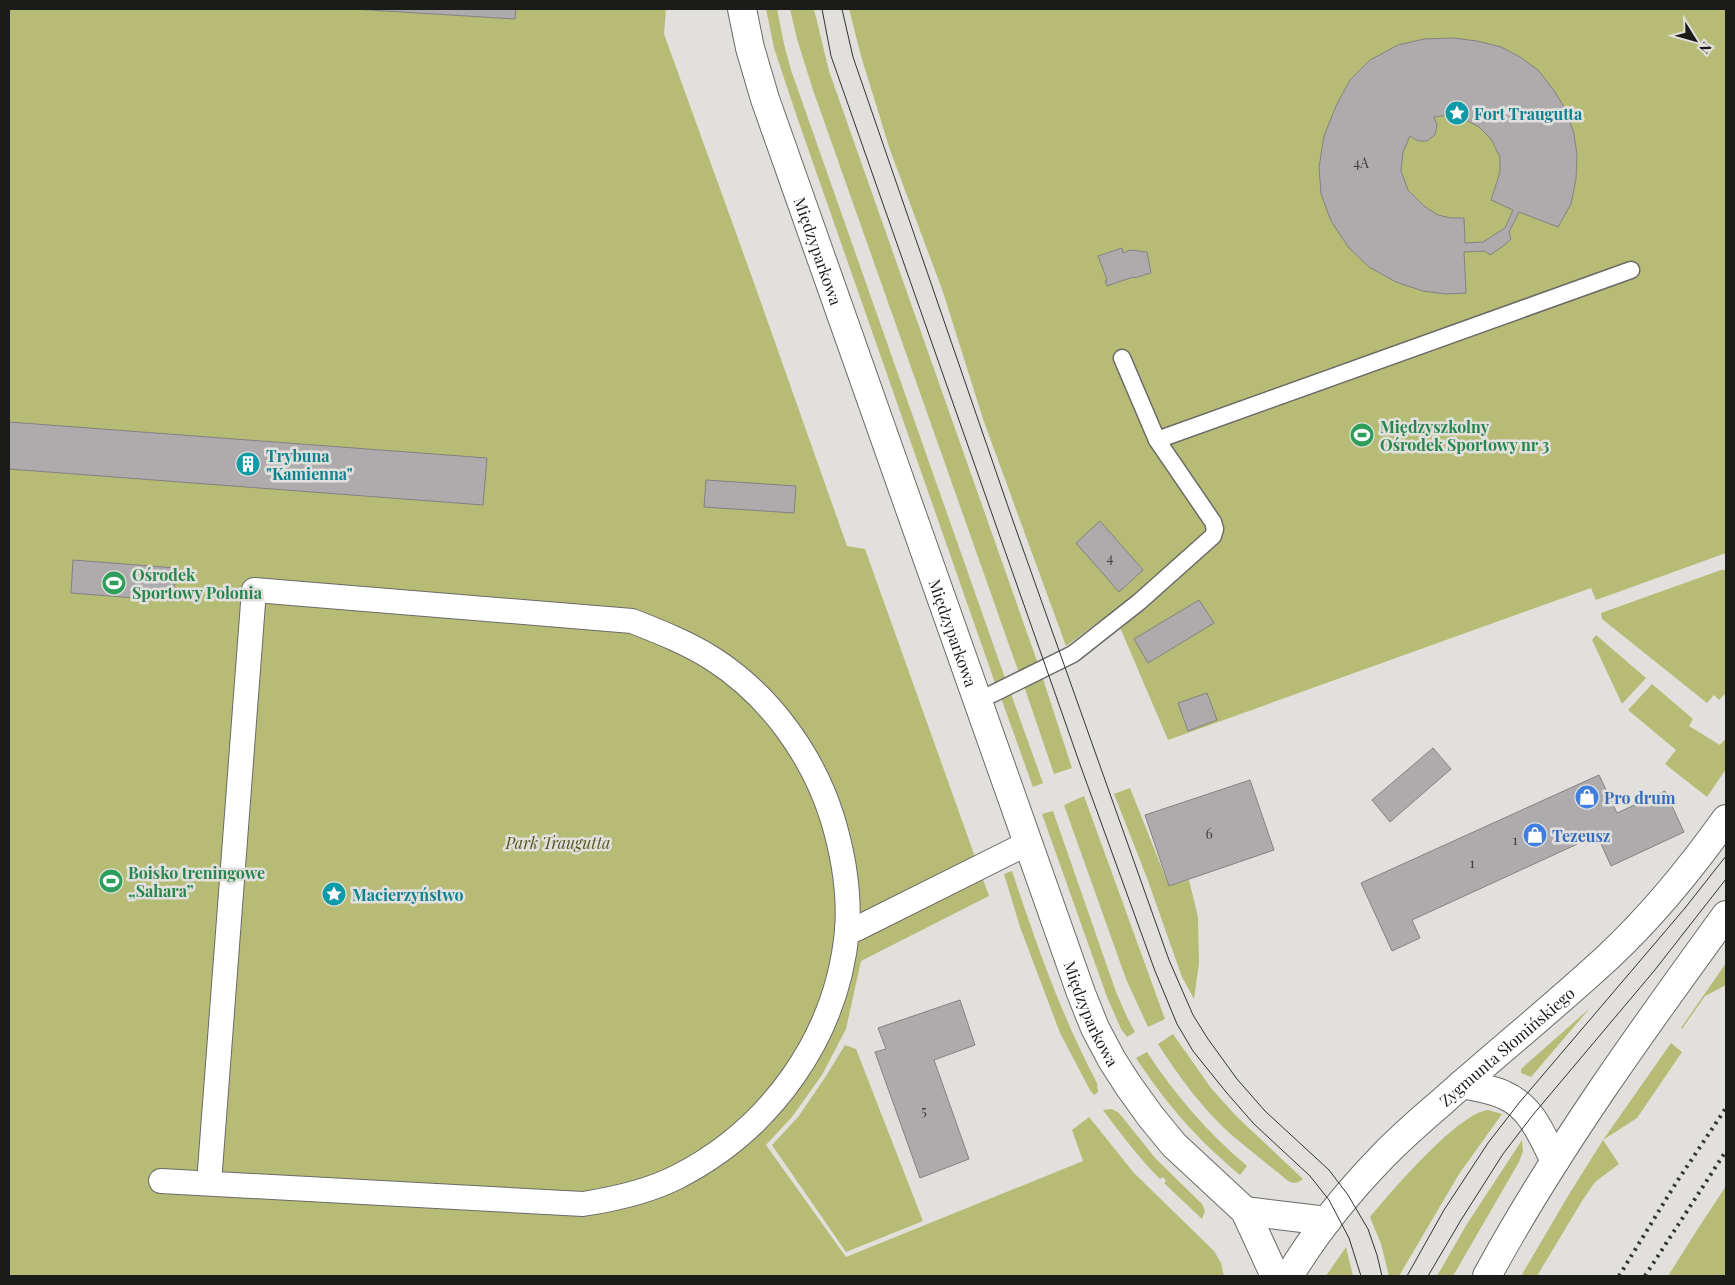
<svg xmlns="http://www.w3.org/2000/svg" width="1735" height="1285" viewBox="0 0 1735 1285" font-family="'Playfair Display',serif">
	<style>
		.green { fill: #b6bc75 }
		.building { fill: #aeabad; stroke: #848183; fill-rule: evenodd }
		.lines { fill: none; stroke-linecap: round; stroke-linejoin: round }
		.service-casing { stroke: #6c6a68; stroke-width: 19 }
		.pedestrian-casing { stroke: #6c6a68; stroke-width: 26 }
		.tertiary-casing { stroke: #6c6a68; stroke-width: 30 }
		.secondary-casing { stroke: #6c6a68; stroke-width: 30 }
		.service { stroke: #fff; stroke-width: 16 }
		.pedestrian { stroke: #fff; stroke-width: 24 }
		.tertiary { stroke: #fff; stroke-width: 28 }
		.secondary { stroke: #fff; stroke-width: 28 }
		.tram { stroke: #333331; stroke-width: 1 }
		.rail { stroke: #333331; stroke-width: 4; stroke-dasharray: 2.5 5; stroke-linecap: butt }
		.labels { text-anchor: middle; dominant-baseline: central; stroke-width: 5; stroke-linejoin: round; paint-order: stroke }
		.number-label { font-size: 14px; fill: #403f3e }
		.culture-label { font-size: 16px; font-weight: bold; fill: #0d838f; stroke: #e2e0dd; text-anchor: start }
		.street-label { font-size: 16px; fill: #1b1b19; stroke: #e2e0dd }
		.leisure-label { font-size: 16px; font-weight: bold; fill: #27864d; stroke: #e2e0dd; text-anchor: start }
		.shop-label { font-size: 16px; font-weight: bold; fill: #366cbe; stroke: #e2e0dd; text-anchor: start }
		.park-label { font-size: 16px; font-style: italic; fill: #52551e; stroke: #e2e0dd }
	</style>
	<rect width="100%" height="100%" fill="#e2e0dd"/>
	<g class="green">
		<path d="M 9,9 L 666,9 L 664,34 L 753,280 L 847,546 L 865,549 L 989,896 L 861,961 L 846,1029 L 822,1075 L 792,1117 L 766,1145 L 846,1257 L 1083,1161 L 1072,1130 L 1089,1117 L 1134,1173 L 1214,1251 L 1221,1263 L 1224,1276 L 9,1276 Z"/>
		<path d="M 766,9 L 777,9 L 784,44 L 791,70 L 1005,678 L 995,683 L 798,120 L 774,48 Z"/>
		<path d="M 790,9 L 814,9 L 829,71 L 1038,664 L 1019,673 L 813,90 L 797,39 Z"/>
		<path d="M 849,9 L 1726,9 L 1726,553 L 1596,600 L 1591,588 L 1168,740 L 1113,611 L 1066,646 L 983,419 L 943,292 L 890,150 L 861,56 Z"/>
		<path d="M 1721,570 L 1726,570 L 1726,693 L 1719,700 L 1714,695 L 1707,703 L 1602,619 L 1601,613 Z"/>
		<path d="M 1596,635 L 1646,678 L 1622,704 L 1592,640 Z"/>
		<path d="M 1042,676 L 1072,768 L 1054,774 L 1024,686 Z"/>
		<path d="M 1652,684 L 1693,719 L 1689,726 L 1720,745 L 1724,740 L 1726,742 L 1726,769 L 1707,797 L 1665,764 L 1676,750 L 1628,710 Z"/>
		<path d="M 1011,694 L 1043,783 L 1033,787 L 1001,698 Z"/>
		<path d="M 1130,788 L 1169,886 L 1189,880 L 1198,917 L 1199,963 L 1194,999 L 1182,977 L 1147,878 L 1114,794 Z"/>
		<path d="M 1084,796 L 1165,1019 L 1148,1027 L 1126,979 L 1064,805 Z"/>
		<path d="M 1053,811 L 1116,992 L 1127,1017 L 1135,1032 L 1127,1037 L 1121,1029 L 1107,997 L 1042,814 Z"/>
		<path d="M 1012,871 C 1036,943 1061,1015 1097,1083 L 1098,1092 L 1094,1095 L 1090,1090 L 1060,1033 L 1020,927 L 1004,874 Z"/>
		<path d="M 1726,963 L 1726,985 L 1705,996 L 1682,1029 L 1681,1028 Z"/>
		<path d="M 1590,1008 L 1531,1077 L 1521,1073 L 1521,1069 Z"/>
		<path d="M 1173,1034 L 1211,1088 L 1236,1116 L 1303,1179 C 1299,1183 1294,1184 1288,1181 C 1270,1166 1252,1152 1234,1137 C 1204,1111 1179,1077 1158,1044 Z"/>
		<path d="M 1671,1043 L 1682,1052 L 1637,1118 L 1603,1140 L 1619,1164 L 1595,1182 L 1582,1201 L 1537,1276 L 1521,1276 L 1568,1196 L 1603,1140 Z"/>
		<path d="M 845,1045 L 856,1049 L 923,1221 L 846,1252 L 772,1145 L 798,1117 L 826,1076 Z"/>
		<path d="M 1147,1052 C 1175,1095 1208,1133 1247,1166 L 1240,1175 C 1197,1139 1167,1105 1136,1058 Z"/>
		<path d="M 1112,1109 L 1119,1113 L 1156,1159 L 1202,1204 L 1205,1211 L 1202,1219 L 1164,1183 L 1166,1181 L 1163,1177 L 1160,1179 C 1139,1158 1121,1134 1103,1110 Z"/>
		<path d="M 1488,1110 L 1502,1114 L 1459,1174 L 1399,1276 L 1389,1276 L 1381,1244 L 1370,1217 C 1390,1193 1458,1113 1488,1110 Z"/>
		<path d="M 1522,1140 L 1523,1151 L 1519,1162 L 1453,1276 L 1437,1276 L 1467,1224 Z"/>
		<path d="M 1726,1186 L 1726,1276 L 1668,1276 L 1699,1227 Z"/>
		<path d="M 1346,1247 L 1353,1276 L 1326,1276 Z"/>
	</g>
	<g class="building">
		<path d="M 353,9 L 516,9 L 515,19 Z"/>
		<path d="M 1453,38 L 1477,41 L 1501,47 L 1520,57 L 1538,70 L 1553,89 L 1567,112 L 1574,134 L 1577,155 L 1576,179 L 1571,204 L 1558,227 L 1519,212 L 1509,232 L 1511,239 L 1502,247 L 1490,255 L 1485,251 L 1464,252 L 1466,293 L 1446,294 L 1423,291 L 1396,282 L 1369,267 L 1349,248 L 1331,221 L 1321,194 L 1319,167 L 1324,136 L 1336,106 L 1350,80 L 1370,60 L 1398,45 L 1424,39 ZM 1450,115 L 1464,119 L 1479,127 L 1491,139 L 1500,157 L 1500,172 L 1491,200 L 1513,210 L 1505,228 L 1483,242 L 1465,243 L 1464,218 L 1451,218 L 1438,215 L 1424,206 L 1408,190 L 1401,171 L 1403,152 L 1410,136 L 1418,141 L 1427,141 L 1435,135 L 1437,125 L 1434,117 Z"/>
		<path d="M 1122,248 L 1123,253 L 1130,250 L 1147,252 L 1151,273 L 1134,278 L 1133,277 L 1107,286 L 1105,281 L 1107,280 L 1098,256 Z"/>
		<path d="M 9,422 L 487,458 L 483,505 L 9,469 Z"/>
		<path d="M 706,480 L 796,486 L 794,513 L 704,507 Z"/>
		<path d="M 1100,521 L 1143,570 L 1119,592 L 1076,543 Z"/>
		<path d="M 73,560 L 176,568 L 173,601 L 71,593 Z"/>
		<path d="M 1199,600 L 1214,623 L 1148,663 L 1134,639 Z"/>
		<path d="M 1207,693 L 1217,720 L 1188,731 L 1178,703 Z"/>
		<path d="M 1433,748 L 1451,769 L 1390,822 L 1372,800 Z"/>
		<path d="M 1599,775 L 1617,813 L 1665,791 L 1684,832 L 1611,866 L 1597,835 L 1412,920 L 1420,938 L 1392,951 L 1361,883 Z"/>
		<path d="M 1250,780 L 1274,850 L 1169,886 L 1145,815 Z"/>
		<path d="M 960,1000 L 975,1045 L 934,1060 L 969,1159 L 920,1178 L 875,1052 L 886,1049 L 878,1028 Z"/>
	</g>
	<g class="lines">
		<defs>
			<g id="service">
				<path d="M 1157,440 L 1631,270"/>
				<path d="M 978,701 L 1073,654 L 1139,602 L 1213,536 L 1215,529 L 1213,522 L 1157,440 L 1122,358"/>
			</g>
			<g id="pedestrian">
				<path d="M 847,929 L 856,929 L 1028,843"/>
				<path d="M 161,1181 C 302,1189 442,1196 583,1204 C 615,1199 648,1192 677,1177 C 771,1129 837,1037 847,931 C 850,893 843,853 832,817 C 812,754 769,695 713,659 C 688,643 660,632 632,621 L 254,590 L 209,1183"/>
			</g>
			<g id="tertiary">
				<path id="s1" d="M 742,9 L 750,48 L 765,99 L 1081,993 L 1095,1028 L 1112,1060 L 1128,1085 L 1151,1117 L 1174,1145 L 1245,1211 L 1275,1276"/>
				<path d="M 1245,1211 L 1327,1221"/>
			</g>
			<g id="secondary">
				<path d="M 1462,1084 C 1476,1087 1491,1089 1504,1095 C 1532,1107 1542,1136 1555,1161"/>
				<path id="s2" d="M 1289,1276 C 1315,1233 1347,1193 1382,1157 C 1401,1137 1422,1119 1443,1101 C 1498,1052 1555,1006 1608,957 C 1653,915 1691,868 1726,819"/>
				<path d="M 1487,1276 C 1556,1149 1641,1032 1726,915"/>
			</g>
		</defs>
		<use href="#service" class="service-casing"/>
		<use href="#pedestrian" class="pedestrian-casing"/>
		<use href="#tertiary" class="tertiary-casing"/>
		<use href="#secondary" class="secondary-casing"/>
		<use href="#service" class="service"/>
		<use href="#pedestrian" class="pedestrian"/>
		<use href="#tertiary" class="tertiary"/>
		<use href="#secondary" class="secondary"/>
		<g class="tram">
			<path d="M 822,9 L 831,56 L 1082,770 L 1155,971 L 1177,1024 L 1193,1051 L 1226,1092 L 1254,1124 L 1310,1176 L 1329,1200 L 1349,1238 L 1361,1276"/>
			<path d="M 842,9 L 853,57 L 1013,521 L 1169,960 L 1193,1015 L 1208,1039 L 1237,1079 L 1265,1111 L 1329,1170 L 1348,1195 L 1368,1229 L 1377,1255 L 1382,1276"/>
			<path d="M 1407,1276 L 1444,1210 L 1488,1143 L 1519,1103 L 1685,908 L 1726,856"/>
			<path d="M 1428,1276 L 1461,1220 L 1503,1154 L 1532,1116 L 1654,971 L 1726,879"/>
		</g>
		<g class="rail">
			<path d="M 1619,1276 L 1676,1183 L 1726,1108"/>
			<path d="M 1645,1276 L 1726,1151"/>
		</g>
	</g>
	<defs>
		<symbol id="sight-disc" viewBox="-11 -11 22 22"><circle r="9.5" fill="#0f9aa8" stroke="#e2e0dd"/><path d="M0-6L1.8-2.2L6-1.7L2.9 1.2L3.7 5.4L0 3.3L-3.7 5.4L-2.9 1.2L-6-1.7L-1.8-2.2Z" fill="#fff"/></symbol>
		<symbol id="stadium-disc" viewBox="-11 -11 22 22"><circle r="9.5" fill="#2e9e5b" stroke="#e2e0dd"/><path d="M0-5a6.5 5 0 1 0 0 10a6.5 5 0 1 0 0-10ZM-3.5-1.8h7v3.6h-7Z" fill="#fff"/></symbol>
		<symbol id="building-disc" viewBox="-11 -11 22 22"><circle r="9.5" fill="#0f9aa8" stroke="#e2e0dd"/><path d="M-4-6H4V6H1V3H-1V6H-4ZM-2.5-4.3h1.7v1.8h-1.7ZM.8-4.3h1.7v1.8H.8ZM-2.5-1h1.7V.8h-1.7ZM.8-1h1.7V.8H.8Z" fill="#fff"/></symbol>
		<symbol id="shop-disc" viewBox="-11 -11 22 22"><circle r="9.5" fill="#3f7fe0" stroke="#e2e0dd"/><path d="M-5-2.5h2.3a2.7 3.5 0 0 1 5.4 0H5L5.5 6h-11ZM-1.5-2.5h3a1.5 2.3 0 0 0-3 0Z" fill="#fff"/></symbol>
	</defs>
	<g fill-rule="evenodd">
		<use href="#sight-disc" x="1443" y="99" width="28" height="28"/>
		<use href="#stadium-disc" x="1348" y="421" width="28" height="28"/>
		<use href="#building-disc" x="234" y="450" width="28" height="28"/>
		<use href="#stadium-disc" x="100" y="569" width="28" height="28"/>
		<use href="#shop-disc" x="1573" y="783" width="28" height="28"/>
		<use href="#shop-disc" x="1521" y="821" width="28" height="28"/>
		<use href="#stadium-disc" x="97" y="867" width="28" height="28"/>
		<use href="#sight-disc" x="320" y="880" width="28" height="28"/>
	</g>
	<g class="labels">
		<g class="number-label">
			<text x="1361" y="162">4A</text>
			<text x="1110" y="557">4</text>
			<text x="1209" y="833">6</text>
			<text x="1515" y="839">1</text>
			<text x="1472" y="862">1</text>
			<text x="924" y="1110">5</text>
		</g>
		<g class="culture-label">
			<text x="1474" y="113">Fort Traugutta</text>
			<text x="266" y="455">Trybuna<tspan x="266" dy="18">"Kamienna"</tspan></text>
			<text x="352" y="894">Macierzyństwo</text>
		</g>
		<g class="street-label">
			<text stroke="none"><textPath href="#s1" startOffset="254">Międzyparkowa</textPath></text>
			<text stroke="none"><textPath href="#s1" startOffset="659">Międzyparkowa</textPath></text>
			<text stroke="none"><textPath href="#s1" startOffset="1064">Międzyparkowa</textPath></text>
			<text stroke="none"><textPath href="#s2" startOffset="318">Zygmunta Słomińskiego</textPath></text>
		</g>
		<g class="leisure-label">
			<text x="1380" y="426">Międzyszkolny<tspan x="1380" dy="18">Ośrodek Sportowy nr 3</tspan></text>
			<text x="132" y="574">Ośrodek<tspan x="132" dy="18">Sportowy Polonia</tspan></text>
			<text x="128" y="872">Boisko treningowe<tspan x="128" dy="18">„Sahara”</tspan></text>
		</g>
		<g class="shop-label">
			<text x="1604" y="797">Pro drum</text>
			<text x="1552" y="835">Tezeusz</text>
		</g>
		<g class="park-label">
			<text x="558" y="842">Park Traugutta</text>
		</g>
	</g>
	<rect width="1735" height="1285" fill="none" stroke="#1b1b19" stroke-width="20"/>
	<g transform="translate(1695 40) rotate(127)" stroke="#e2e0dd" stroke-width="4" paint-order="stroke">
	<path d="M0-4L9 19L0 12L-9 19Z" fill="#1b1b19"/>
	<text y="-8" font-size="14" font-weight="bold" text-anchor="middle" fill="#1b1b19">N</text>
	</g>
</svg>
